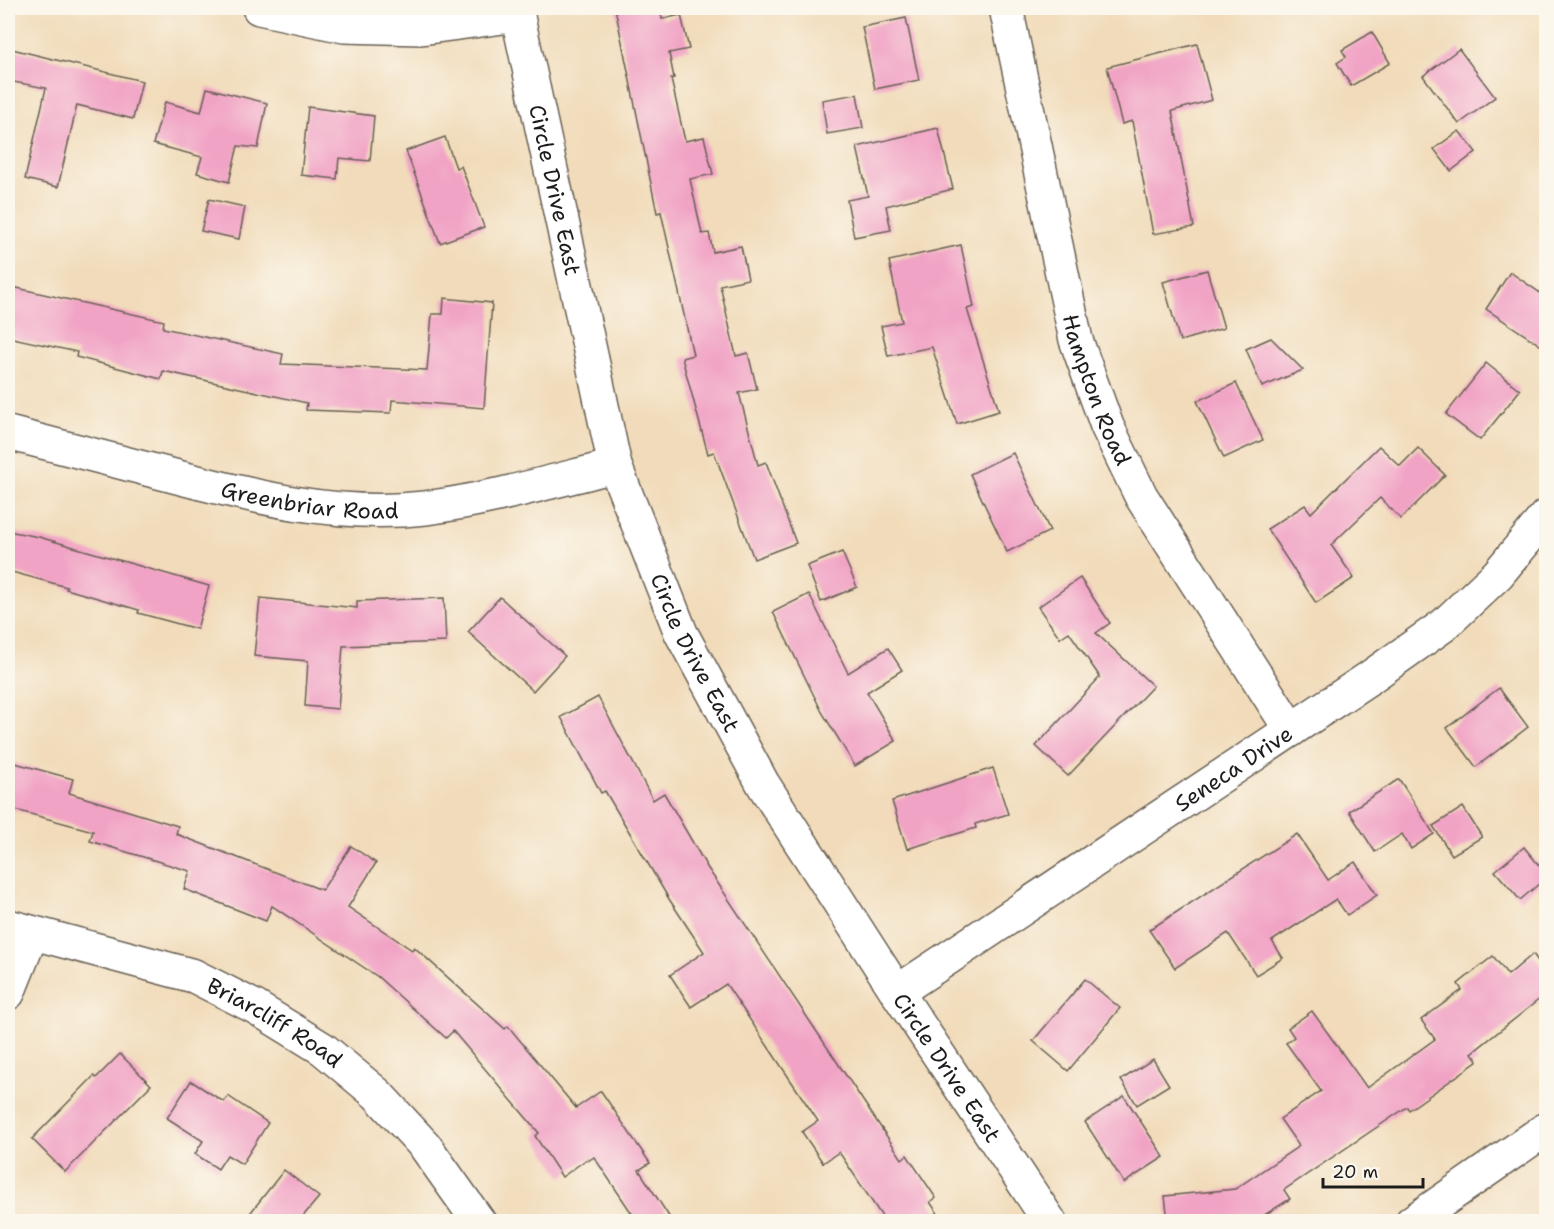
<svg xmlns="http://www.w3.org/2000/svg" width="1554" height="1229" viewBox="0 0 1554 1229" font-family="'Shantell Sans',sans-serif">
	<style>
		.building { fill: #f1a3c5 }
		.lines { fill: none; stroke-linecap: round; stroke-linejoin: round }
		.street-casing { stroke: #675f53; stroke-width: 36 }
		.street { stroke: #fff; stroke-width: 33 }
		.labels { text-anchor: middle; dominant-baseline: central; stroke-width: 4.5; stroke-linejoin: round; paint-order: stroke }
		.street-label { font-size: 22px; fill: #1c1c1c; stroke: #fbf7ec }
	</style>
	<rect width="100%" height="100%" fill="#fbf7ec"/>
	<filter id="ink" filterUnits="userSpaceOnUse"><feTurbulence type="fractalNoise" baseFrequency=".0167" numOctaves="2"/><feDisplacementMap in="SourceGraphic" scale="12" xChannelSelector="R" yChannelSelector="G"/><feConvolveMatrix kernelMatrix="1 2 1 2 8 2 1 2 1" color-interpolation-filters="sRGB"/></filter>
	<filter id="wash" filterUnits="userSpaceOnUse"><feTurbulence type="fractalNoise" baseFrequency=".008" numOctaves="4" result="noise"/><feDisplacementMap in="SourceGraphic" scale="24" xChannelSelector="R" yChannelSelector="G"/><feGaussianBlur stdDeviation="1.35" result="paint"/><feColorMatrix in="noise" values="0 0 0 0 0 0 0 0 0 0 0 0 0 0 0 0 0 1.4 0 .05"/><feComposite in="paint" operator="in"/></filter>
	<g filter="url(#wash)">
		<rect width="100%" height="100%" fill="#f1dbba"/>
		<g id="blocks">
			<g class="building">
				<path d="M 615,8 L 660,8 L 662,19 L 681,15 L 689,49 L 669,53 L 674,78 L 671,79 L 685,141 L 704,137 L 713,174 L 690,179 L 702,234 L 709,233 L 713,252 L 741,246 L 748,279 L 720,285 L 736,356 L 748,353 L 757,389 L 739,393 L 758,465 L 766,462 L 796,543 L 754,559 L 714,452 L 708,454 L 682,358 L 693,355 L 661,212 L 657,213 Z"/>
				<path d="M 906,18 L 919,80 L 875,89 L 862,27 Z"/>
				<path d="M 1372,32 L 1390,63 L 1351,86 L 1337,63 L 1346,57 L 1342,50 Z"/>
				<path d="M 1197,44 L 1212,100 L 1172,111 L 1194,227 L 1153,234 L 1132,121 L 1122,124 L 1107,67 Z"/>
				<path d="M 8,48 L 142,81 L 133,119 L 77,105 L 58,187 L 25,179 L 46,88 L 8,81 Z"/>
				<path d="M 1459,49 L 1495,97 L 1459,124 L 1423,76 Z"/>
				<path d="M 207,88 L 267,103 L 258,148 L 238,146 L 229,182 L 197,173 L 202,157 L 153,144 L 165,102 L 201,112 Z"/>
				<path d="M 857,94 L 863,128 L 827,134 L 822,100 Z"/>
				<path d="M 308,107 L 374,116 L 370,161 L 339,158 L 337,179 L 301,175 Z"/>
				<path d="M 938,128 L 953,189 L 886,206 L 891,230 L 854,237 L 847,200 L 868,196 L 857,147 Z"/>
				<path d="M 1459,131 L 1476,152 L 1451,171 L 1434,149 Z"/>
				<path d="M 445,137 L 456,168 L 461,166 L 484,227 L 440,243 L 406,151 Z"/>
				<path d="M 209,199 L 245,207 L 239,239 L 201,231 Z"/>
				<path d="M 961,245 L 974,307 L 967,309 L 999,411 L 957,424 L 932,347 L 888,356 L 881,326 L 902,322 L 889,261 Z"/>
				<path d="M 1207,270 L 1224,328 L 1180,341 L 1163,282 Z"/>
				<path d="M 1510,272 L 1546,297 L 1546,349 L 1486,309 Z"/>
				<path d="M 8,286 L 164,321 L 163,328 L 283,354 L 281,364 L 427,370 L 432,314 L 443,314 L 444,298 L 492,303 L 484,408 L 392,400 L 391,413 L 306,410 L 307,403 L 163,371 L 161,379 L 76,357 L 77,352 L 8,337 Z"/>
				<path d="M 1271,338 L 1303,370 L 1262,387 L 1246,349 Z"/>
				<path d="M 1486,363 L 1520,390 L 1480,440 L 1446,414 Z"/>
				<path d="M 1236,383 L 1263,440 L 1224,458 L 1197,401 Z"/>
				<path d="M 1379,446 L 1400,466 L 1418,448 L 1445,475 L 1401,519 L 1380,498 L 1331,545 L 1354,578 L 1316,603 L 1267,529 L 1305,505 L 1311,513 Z"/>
				<path d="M 1013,453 L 1050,531 L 1007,552 L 970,474 Z"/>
				<path d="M 8,531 L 39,537 L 209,586 L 197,629 L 138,613 L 139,610 L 66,589 L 67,587 L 8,571 Z"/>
				<path d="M 842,552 L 857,587 L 821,602 L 807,566 Z"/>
				<path d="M 1080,578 L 1110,623 L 1096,633 L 1153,686 L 1068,776 L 1036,746 L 1100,677 L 1069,632 L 1060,638 L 1038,607 Z"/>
				<path d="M 809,594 L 848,673 L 888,648 L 902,670 L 867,692 L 896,741 L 855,766 L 822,712 L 773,612 Z"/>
				<path d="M 500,597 L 565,656 L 533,691 L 468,632 Z"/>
				<path d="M 260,598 L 357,608 L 357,601 L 444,598 L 446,642 L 343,646 L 338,709 L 305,706 L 308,661 L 254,656 Z"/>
				<path d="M 1499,688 L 1528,727 L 1476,767 L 1447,728 Z"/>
				<path d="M 598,697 L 653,800 L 664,793 L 707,867 L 843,1071 L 902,1159 L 907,1155 L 936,1198 L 930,1202 L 943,1221 L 885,1221 L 839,1152 L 823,1163 L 802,1132 L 818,1121 L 726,984 L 691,1007 L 670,975 L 704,952 L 669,899 L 605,791 L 601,793 L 561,717 Z"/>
				<path d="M 8,761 L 73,779 L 69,793 L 178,826 L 176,834 L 322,890 L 351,846 L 376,863 L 348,907 L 412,950 L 414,947 L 505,1029 L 508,1026 L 576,1108 L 601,1091 L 650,1163 L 639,1170 L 672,1221 L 637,1221 L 594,1157 L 588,1161 L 587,1159 L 562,1177 L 535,1136 L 539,1133 L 453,1031 L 446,1038 L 378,977 L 272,906 L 266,921 L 184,889 L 190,871 L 90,841 L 93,831 L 8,808 Z"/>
				<path d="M 993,768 L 1008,814 L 975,824 L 976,828 L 907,849 L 892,801 Z"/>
				<path d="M 1399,779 L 1434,834 L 1411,849 L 1402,834 L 1375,852 L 1349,811 Z"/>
				<path d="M 1463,807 L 1482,837 L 1452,855 L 1433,826 Z"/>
				<path d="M 1297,834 L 1328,880 L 1355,862 L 1377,895 L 1347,915 L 1336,899 L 1272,941 L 1283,958 L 1256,975 L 1228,933 L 1175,968 L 1149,930 Z"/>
				<path d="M 1524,847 L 1546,874 L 1546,878 L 1520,900 L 1495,871 Z"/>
				<path d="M 1533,954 L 1546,972 L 1546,994 L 1472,1053 L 1478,1061 L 1409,1110 L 1407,1107 L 1284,1190 L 1290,1199 L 1255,1221 L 1168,1221 L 1165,1196 L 1235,1189 L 1299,1146 L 1280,1119 L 1321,1091 L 1286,1043 L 1294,1037 L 1288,1028 L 1312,1011 L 1367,1088 L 1435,1039 L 1421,1020 L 1462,990 L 1458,984 L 1493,956 L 1508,975 Z"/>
				<path d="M 1085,979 L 1120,1008 L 1068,1071 L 1033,1041 Z"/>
				<path d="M 120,1054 L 151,1085 L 65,1172 L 32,1139 L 94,1076 L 96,1078 Z"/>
				<path d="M 1153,1059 L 1169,1085 L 1137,1105 L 1121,1080 Z"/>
				<path d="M 191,1081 L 224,1102 L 228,1096 L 268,1123 L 242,1164 L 227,1155 L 218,1169 L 195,1154 L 203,1141 L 167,1118 Z"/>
				<path d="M 1124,1096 L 1164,1157 L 1124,1183 L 1085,1122 Z"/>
				<path d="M 284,1170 L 319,1197 L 299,1221 L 244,1221 Z"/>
			</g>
		</g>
	</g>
	<g filter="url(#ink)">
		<use href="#blocks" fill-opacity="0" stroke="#675f53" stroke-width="1.5"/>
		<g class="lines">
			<defs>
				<g id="street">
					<path d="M 259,8 L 344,26 L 421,28 L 518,15"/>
					<path id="s1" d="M 516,8 L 615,466 L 681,633 L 763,784 L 897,992 L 1050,1222"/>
					<path id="s2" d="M 1006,8 L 1076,340 L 1107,426 L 1141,496 L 1291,730"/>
					<path id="s3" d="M 8,433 C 62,447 116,461 170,475 C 253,497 338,518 425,508 C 489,500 552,481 615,466"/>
					<path id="s4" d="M 8,926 L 194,976 L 255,1007 L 323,1049 L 377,1094 L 425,1146 L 479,1222"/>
					<path id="s5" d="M 897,992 L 1369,678 L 1444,625 L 1498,574 L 1546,516"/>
					<path d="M 8,993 L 32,933"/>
					<path d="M 1412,1222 L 1546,1129"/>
				</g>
			</defs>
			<use href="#street" class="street-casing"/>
			<use href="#street" class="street"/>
		</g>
	</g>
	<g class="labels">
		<g class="street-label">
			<text stroke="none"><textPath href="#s1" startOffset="186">Circle Drive East</textPath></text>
			<text stroke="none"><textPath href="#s2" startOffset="393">Hampton Road</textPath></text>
			<text stroke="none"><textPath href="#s3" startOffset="310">Greenbriar Road</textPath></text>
			<text stroke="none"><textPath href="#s1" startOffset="672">Circle Drive East</textPath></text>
			<text stroke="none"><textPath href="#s5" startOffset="404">Seneca Drive</textPath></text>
			<text stroke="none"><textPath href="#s4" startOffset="286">Briarcliff Road</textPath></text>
			<text stroke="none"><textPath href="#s1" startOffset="1158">Circle Drive East</textPath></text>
		</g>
	</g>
	<rect width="1554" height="1229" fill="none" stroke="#fbf7ec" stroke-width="30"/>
	<path d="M1323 1178v9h100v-9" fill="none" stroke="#1c1c1c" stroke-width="3"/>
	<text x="1332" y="1178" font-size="18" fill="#1c1c1c" stroke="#fbf7ec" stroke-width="4.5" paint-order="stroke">20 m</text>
</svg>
